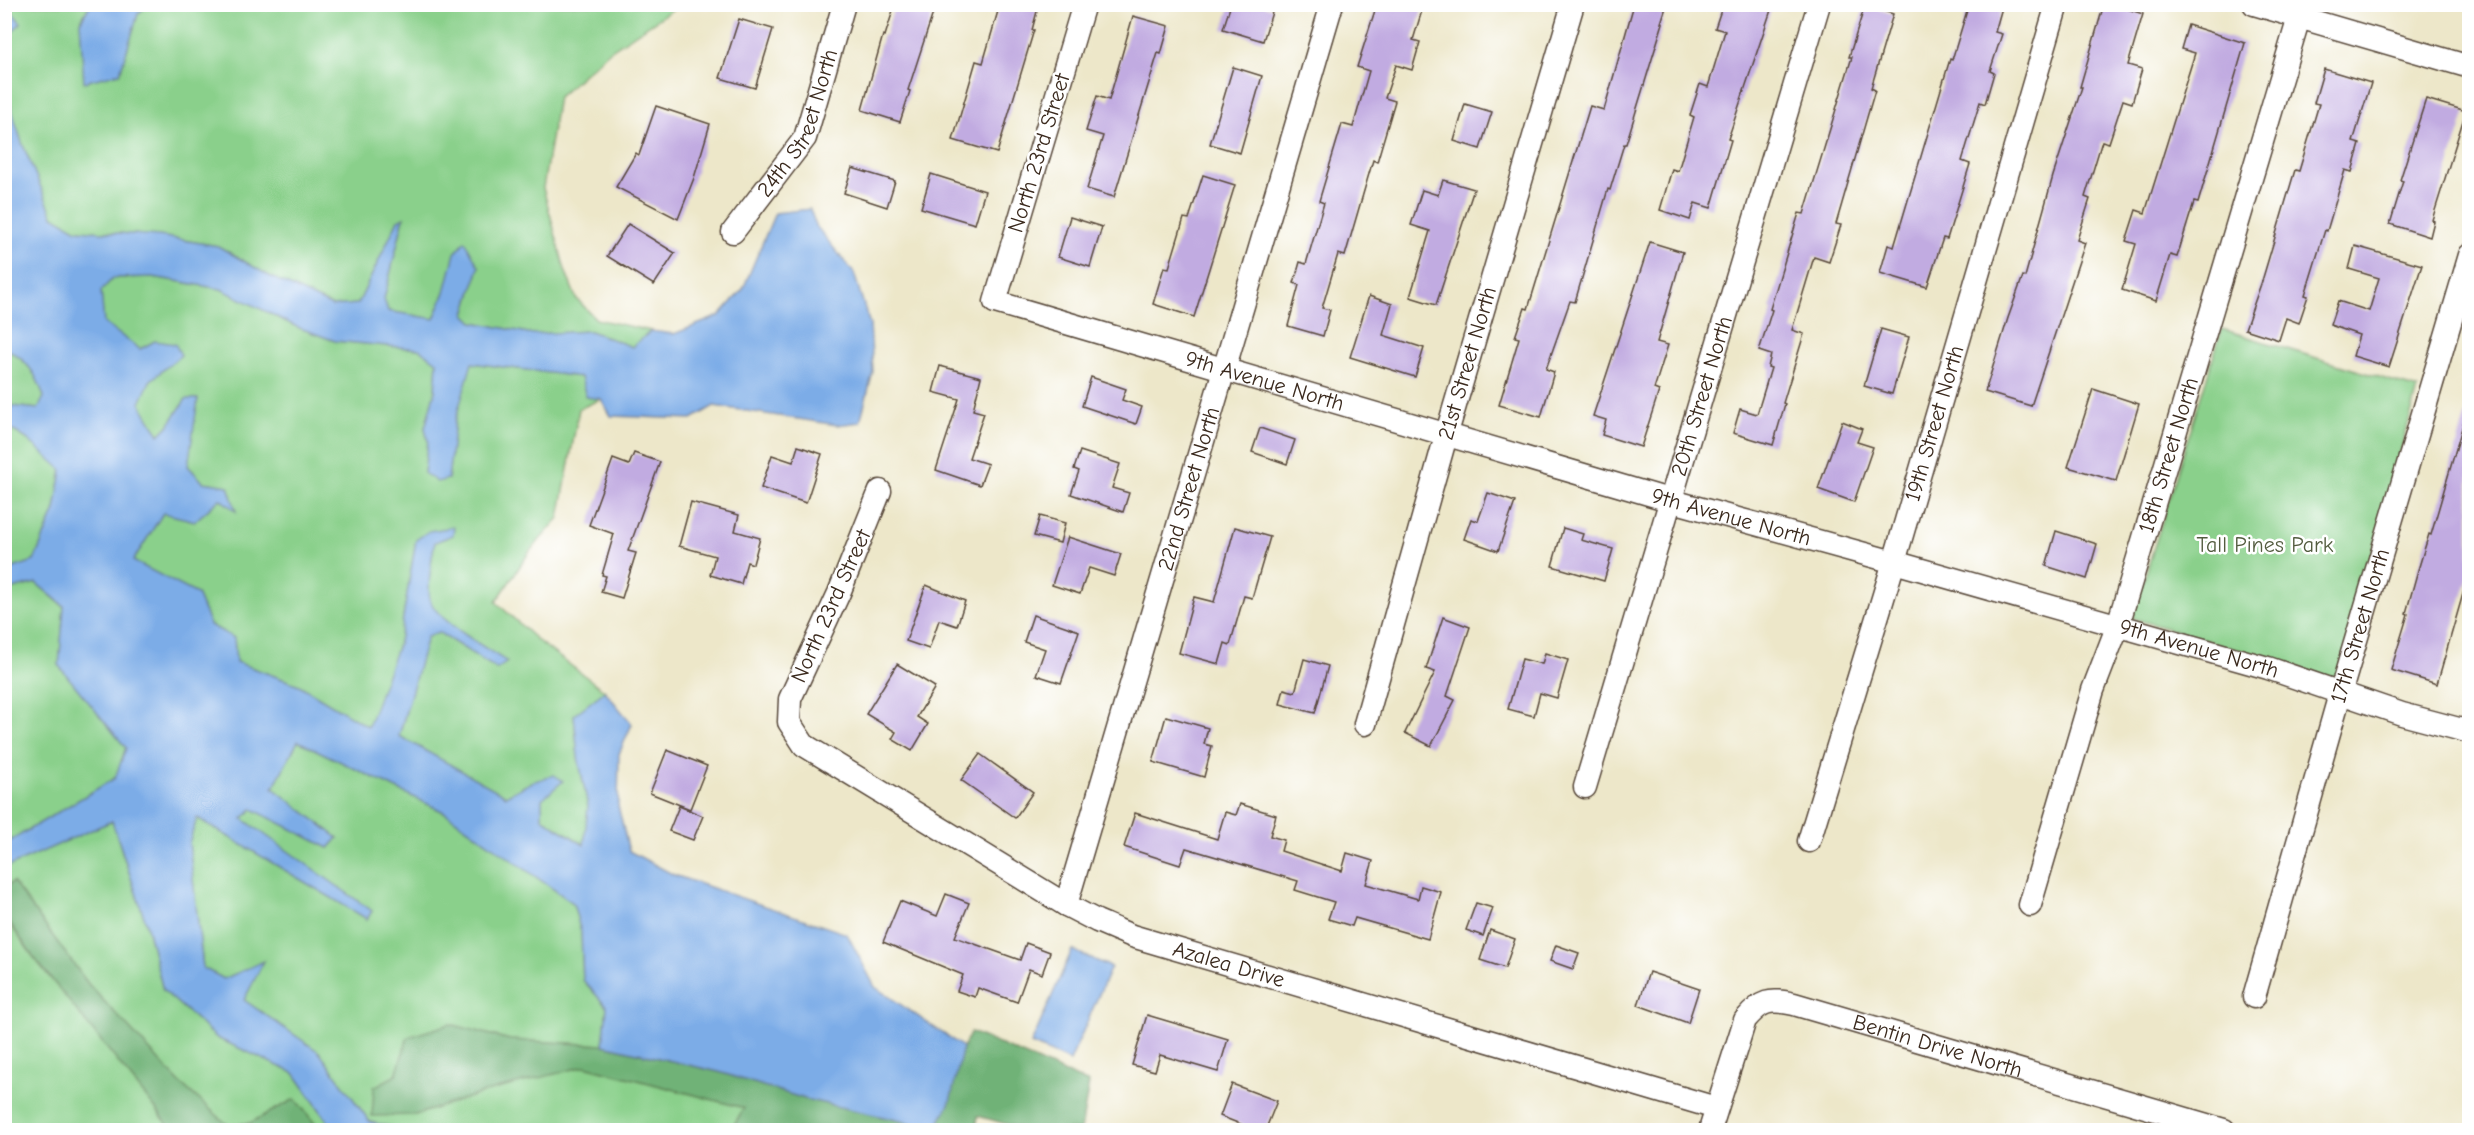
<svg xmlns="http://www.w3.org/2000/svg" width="2474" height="1135" viewBox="0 0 2474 1135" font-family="'Comic Neue',sans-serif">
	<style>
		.green { fill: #8ad08b; stroke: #627d54; stroke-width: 1.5 }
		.forest { fill: #6fb277; stroke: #556e4a; stroke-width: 1.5 }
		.water { fill: #7bace7; stroke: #5b6b82; stroke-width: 1.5 }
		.building { fill: #c1abe1 }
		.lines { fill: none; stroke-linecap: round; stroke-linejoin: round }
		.minor-casing { stroke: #564638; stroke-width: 25 }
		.minor { stroke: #fff; stroke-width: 22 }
		.labels { text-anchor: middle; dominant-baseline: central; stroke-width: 5; stroke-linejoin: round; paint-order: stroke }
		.street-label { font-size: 22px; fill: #3b2a1e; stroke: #fff }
		.park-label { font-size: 22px; fill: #535c3f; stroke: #fff }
	</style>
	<rect width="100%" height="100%" fill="#fff"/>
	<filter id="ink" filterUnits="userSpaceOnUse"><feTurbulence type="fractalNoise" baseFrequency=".0167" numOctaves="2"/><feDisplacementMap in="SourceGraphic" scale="12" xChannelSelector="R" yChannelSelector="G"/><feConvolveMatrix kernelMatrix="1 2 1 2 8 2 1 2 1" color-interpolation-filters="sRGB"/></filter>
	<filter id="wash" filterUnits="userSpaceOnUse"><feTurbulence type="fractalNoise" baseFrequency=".008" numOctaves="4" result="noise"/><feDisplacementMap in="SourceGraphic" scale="24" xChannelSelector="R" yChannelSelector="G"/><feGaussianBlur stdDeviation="1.35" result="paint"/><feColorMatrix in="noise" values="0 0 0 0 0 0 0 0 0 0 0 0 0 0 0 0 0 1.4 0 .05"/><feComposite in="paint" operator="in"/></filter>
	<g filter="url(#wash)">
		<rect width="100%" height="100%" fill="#ede7c9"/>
		<g class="green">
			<path d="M 13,5 L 90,5 L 80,22 L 120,73 L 138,14 L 147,5 L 679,5 L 610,51 L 558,97 L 543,188 L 565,270 L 576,298 L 596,319 L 651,331 L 632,347 L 590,331 L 533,334 L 473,322 L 465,315 L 479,267 L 445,292 L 434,319 L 388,311 L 384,299 L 404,218 L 398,220 L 358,304 L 333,306 L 271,277 L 218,246 L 159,236 L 77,230 L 53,216 L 22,143 L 5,88 L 4,38 L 21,23 L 11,11 Z"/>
			<path d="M 153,277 L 221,289 L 297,327 L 335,341 L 419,349 L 437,362 L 435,391 L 425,428 L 428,441 L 424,473 L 448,479 L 455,421 L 471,363 L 582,377 L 601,399 L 579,409 L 559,518 L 530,551 L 496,602 L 538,641 L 605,691 L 574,715 L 578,757 L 588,806 L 585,845 L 542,818 L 542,799 L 532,782 L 506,796 L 399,736 L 427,637 L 438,632 L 497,669 L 507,662 C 489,650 437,620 430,602 C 426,591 432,554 435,542 L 453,535 L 416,540 L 399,642 L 369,728 L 299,685 L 236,662 L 234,638 L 210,625 L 197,594 L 132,561 L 163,513 L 195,521 L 220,499 L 235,510 L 228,486 L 203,482 L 188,466 L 197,399 L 186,399 L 168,426 L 159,435 L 139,402 L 150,381 L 181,355 L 155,341 L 140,349 L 103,323 L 101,291 L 113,278 Z"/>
			<path d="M 2222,329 L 2418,389 L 2337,680 L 2132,618 Z"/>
			<path d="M 4,348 C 27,359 37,375 44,397 L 39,409 L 11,406 L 5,395 Z"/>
			<path d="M 4,425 L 27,439 L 62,469 L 55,510 L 34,561 L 5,571 Z"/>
			<path d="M 36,583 L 64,607 L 59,666 L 126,747 L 116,778 L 5,844 L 5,591 Z"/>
			<path d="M 298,741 L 444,812 L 573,903 L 581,932 L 583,980 L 607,1007 L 603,1045 L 510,1040 L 450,1024 L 408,1037 L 396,1075 L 415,1115 L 489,1091 L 585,1066 L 744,1108 L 731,1130 L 403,1130 L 370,1122 L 319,1052 L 244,1000 L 263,962 L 224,979 L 203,968 L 189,843 L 197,818 L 367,919 L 372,911 L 242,819 L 252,808 L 329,848 L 338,838 L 273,788 Z"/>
			<path d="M 112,821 L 146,923 L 163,990 L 217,1038 L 294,1073 L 334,1130 L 320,1130 L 295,1099 L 250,1123 L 228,1125 L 179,1082 L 89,985 L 13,882 L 5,887 L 5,868 L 10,865 Z"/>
			<path d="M 4,916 L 32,955 L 167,1123 L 169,1130 L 5,1130 Z"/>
		</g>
		<g class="forest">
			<path d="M 13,882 L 89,985 L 179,1082 L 228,1125 L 250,1123 L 295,1099 L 320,1130 L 169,1130 L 167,1123 L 32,955 L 5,916 L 5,887 Z"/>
			<path d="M 450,1024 L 510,1040 L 603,1045 L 719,1072 L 805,1099 L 936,1129 L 963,1047 L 971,1032 L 1089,1083 L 1081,1130 L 1027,1130 L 978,1116 L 976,1130 L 731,1130 L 744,1108 L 585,1066 L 489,1091 L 415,1115 L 372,1116 L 374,1087 L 396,1075 L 408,1037 Z"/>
		</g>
		<g class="water">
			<path d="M 5,4 L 13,5 L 11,11 L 21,23 L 5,38 Z"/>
			<path d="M 90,5 L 147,5 L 138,14 L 120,73 L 84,82 L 80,22 Z"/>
			<path d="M 5,88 L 22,143 L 53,216 L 77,230 L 159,236 L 218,246 L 271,277 L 332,306 L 358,304 L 398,220 L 404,217 L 384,299 L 388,311 L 434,319 L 445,292 L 455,253 L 465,241 L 479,267 L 465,314 L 473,322 L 533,334 L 590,331 L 632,347 L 651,331 L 674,334 L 719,316 L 743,289 L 775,213 L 810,209 L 816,226 L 854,273 L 870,325 L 873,372 L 860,422 L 837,425 L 714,406 L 692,419 L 611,416 L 601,399 L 586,397 L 581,377 L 472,363 L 455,421 L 448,479 L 437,482 L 424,473 L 428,441 L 425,428 L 435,391 L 437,362 L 419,349 L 335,341 L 297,327 L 221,289 L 153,277 L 113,278 L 101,291 L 104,323 L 140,349 L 155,341 L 175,344 L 181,355 L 150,381 L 140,403 L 159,435 L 168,426 L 186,399 L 198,399 L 188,466 L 203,482 L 228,486 L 236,511 L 220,499 L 195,521 L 163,513 L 133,561 L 197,594 L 210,625 L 234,638 L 236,662 L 299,685 L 368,727 L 399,642 L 416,540 L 429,531 L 454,527 L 453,535 L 435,542 C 432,554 426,591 431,602 C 438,621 489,650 507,662 L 497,669 L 438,632 L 427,637 L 399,736 L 506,796 L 532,782 L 554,775 L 563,781 L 542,799 L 542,818 L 584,845 L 588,806 L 578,757 L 574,715 L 605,691 L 632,724 L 619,754 L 618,806 L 629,851 L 674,875 L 847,934 L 875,987 L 963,1047 L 950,1102 L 936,1129 L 805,1099 L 719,1072 L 603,1045 L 607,1007 L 583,980 L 581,932 L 573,903 L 444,812 L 298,741 L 273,788 L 338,838 L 329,848 L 252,809 L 243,819 L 372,911 L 367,919 L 197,818 L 189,843 L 203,968 L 224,979 L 264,961 L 244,1000 L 319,1052 L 370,1122 L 403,1130 L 334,1130 L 294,1073 L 217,1038 L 163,990 L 146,923 L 112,821 L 5,868 L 5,844 L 115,778 L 126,748 L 59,666 L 64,606 L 36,583 L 5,591 L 5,571 L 34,561 L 55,510 L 62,470 L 27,439 L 5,425 L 5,395 L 11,406 L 38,409 L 44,397 C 37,375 27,359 5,348 Z"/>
			<path d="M 1072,950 L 1111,967 L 1070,1061 L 1031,1044 Z"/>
		</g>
		<g id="blocks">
			<g class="building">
				<path d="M 895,4 L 936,4 L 908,90 L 910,91 L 900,122 L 862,110 L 883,35 L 885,36 Z"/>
				<path d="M 1000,4 L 1039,4 L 1032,30 L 1034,30 L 997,153 L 953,140 L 976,61 L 983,63 Z"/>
				<path d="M 1231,4 L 1259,4 L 1273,9 L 1263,41 L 1223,29 Z"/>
				<path d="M 1377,4 L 1424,4 L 1413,40 L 1420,42 L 1412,70 L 1396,65 L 1385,98 L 1395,101 L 1377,162 L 1373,160 L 1345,256 L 1338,254 L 1322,308 L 1330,310 L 1323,336 L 1288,326 L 1299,285 L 1294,283 L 1300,262 L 1306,264 L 1324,203 L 1319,201 L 1342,124 L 1353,127 L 1369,71 L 1357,67 Z"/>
				<path d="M 1634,4 L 1667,4 L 1661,23 L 1663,23 L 1626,144 L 1624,144 L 1610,190 L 1608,189 L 1575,302 L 1570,301 L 1546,369 L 1554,372 L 1541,417 L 1499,405 L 1519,338 L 1515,337 L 1525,308 L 1528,309 L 1590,106 L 1604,110 Z"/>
				<path d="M 1723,4 L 1753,4 L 1771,10 L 1728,139 L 1731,140 L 1711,208 L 1695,203 L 1690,220 L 1660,210 L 1672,169 L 1678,171 L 1694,117 L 1690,115 L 1700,84 L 1708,87 L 1725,31 L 1715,28 Z"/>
				<path d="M 1969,4 L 2003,4 L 1995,32 L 2002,34 L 1990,71 L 1994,73 L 1985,104 L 1980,102 L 1962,161 L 1970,164 L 1947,239 L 1943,238 L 1927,287 L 1880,273 L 1888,245 L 1894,247 L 1950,59 L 1952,60 Z"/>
				<path d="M 2104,4 L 2112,4 L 2143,14 L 2128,65 L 2142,69 L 2132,103 L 2123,100 L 2109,143 L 2102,141 L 2085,197 L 2090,199 L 2077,240 L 2085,243 L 2031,406 L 1985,392 L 2008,318 L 2023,276 L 2025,277 L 2053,176 L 2082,87 L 2080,87 Z"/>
				<path d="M 1865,5 L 1893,14 L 1871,88 L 1875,90 L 1836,224 L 1841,225 L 1829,262 L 1814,257 L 1792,330 L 1804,334 L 1783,403 L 1785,404 L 1773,445 L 1733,433 L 1740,409 L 1757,414 L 1771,368 L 1768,367 L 1771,355 L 1759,351 L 1772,310 L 1770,309 L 1799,213 L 1804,214 L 1852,57 L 1849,57 Z"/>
				<path d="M 1133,16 L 1169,26 L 1161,54 L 1158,53 L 1114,197 L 1087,189 L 1103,136 L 1086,131 L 1097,96 L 1109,100 Z"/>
				<path d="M 739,19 L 773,29 L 755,88 L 720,78 Z"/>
				<path d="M 2188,25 L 2245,43 L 2198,203 L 2194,202 L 2177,257 L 2170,255 L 2156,301 L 2122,290 L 2136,244 L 2126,241 L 2136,210 L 2145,213 L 2195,53 L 2181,49 Z"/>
				<path d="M 1233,67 L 1262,76 L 1240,153 L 1210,144 Z"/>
				<path d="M 2324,69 L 2371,83 L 2353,142 L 2360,144 L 2352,172 L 2345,170 L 2327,231 L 2325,230 L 2305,295 L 2308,296 L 2299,323 L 2286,318 L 2279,340 L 2245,329 L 2262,281 L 2295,170 L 2299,171 L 2319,104 L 2314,103 Z"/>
				<path d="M 2426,99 L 2466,111 L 2432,220 L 2434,221 L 2430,237 L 2390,224 L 2403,181 L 2400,180 Z"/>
				<path d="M 1465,104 L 1492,112 L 1480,149 L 1454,141 Z"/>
				<path d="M 656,106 L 710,124 L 694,178 L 678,219 L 616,187 L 636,153 L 639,155 Z"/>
				<path d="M 852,168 L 895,181 L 887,207 L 844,193 Z"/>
				<path d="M 931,174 L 985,191 L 975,224 L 921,208 Z"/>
				<path d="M 1203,175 L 1235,185 L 1194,317 L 1153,304 L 1164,267 L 1169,268 L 1184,218 L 1189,219 Z"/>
				<path d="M 1443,180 L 1474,189 L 1436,305 L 1410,297 L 1430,231 L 1411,225 L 1422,190 L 1438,195 Z"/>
				<path d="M 1070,217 L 1102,227 L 1090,267 L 1058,257 Z"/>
				<path d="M 628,224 L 675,253 L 654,285 L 607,256 Z"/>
				<path d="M 1650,242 L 1683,252 L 1657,342 L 1668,345 L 1654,389 L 1659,391 L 1641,447 L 1602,435 L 1606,420 L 1593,416 Z"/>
				<path d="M 2355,246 L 2422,265 L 2389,367 L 2353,356 L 2359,335 L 2330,325 L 2338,301 L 2369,311 L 2379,278 L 2349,269 Z"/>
				<path d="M 1369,296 L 1392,304 L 1383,335 L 1424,348 L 1415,377 L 1350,357 Z"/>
				<path d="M 1881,329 L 1909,337 L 1892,394 L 1864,386 Z"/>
				<path d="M 940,366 L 981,377 L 973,410 L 984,413 L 969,458 L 988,464 L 980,485 L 936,470 L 959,399 L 933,392 Z"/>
				<path d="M 1091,377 L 1126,389 L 1122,400 L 1142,407 L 1136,424 L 1082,406 Z"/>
				<path d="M 2093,389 L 2139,404 L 2116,481 L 2068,467 Z"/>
				<path d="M 2466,414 L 2469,415 L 2469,573 L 2437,684 L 2391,670 L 2408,614 L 2406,613 L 2418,570 L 2429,534 L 2431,535 Z"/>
				<path d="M 1842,421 L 1862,429 L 1857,442 L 1873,447 L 1854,502 L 1818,489 Z"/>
				<path d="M 1260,428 L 1295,440 L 1287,464 L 1252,452 Z"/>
				<path d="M 798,446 L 822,454 L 806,503 L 761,488 L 772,455 L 793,462 Z"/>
				<path d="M 1080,451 L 1120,464 L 1112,488 L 1129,493 L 1123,512 L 1071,494 L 1079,471 L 1074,469 Z"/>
				<path d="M 634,453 L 660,462 L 628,551 L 636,553 L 622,598 L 601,592 L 606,576 L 602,575 L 614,534 L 589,525 L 613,459 L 629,465 Z"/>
				<path d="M 1488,493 L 1515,502 L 1498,551 L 1464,539 L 1471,519 L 1478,521 Z"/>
				<path d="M 691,502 L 739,515 L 735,531 L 760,538 L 753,564 L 747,562 L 741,584 L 710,575 L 715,556 L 679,546 Z"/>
				<path d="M 1040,516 L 1065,523 L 1060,543 L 1034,536 Z"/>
				<path d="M 1235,527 L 1270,537 L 1252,598 L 1244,596 L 1230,645 L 1225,643 L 1219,664 L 1179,653 L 1194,597 L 1214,602 Z"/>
				<path d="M 1563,528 L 1583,534 L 1581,540 L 1613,549 L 1604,581 L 1552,566 Z"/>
				<path d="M 2056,531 L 2097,544 L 2087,579 L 2046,566 Z"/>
				<path d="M 1068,537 L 1121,554 L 1114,576 L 1089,568 L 1080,594 L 1052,585 Z"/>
				<path d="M 926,585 L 965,601 L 957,626 L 939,620 L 929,649 L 906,641 Z"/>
				<path d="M 1033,615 L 1079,631 L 1061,683 L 1036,675 L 1045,649 L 1024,642 Z"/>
				<path d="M 1443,617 L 1470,627 L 1447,696 L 1455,700 L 1431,746 L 1405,733 L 1435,672 L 1426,669 Z"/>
				<path d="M 1545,653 L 1568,660 L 1557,698 L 1540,693 L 1534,716 L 1508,709 L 1522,659 L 1542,664 Z"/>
				<path d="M 1304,659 L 1328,666 L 1315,713 L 1280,704 L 1284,689 L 1295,692 Z"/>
				<path d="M 897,664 L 935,687 L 917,717 L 928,724 L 912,751 L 892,739 L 896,732 L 866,714 Z"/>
				<path d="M 1166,716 L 1208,728 L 1204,744 L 1212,746 L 1204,777 L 1153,762 Z"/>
				<path d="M 667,750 L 707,766 L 690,809 L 650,793 Z"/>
				<path d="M 980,754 L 1033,792 L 1015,818 L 961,780 Z"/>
				<path d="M 1240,804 L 1276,815 L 1270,836 L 1284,840 L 1281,851 L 1342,871 L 1347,853 L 1373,861 L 1366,884 L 1418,899 L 1421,886 L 1441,892 L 1428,939 L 1355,918 L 1352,926 L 1328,919 L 1334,902 L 1295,890 L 1298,881 L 1186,848 L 1180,865 L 1124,847 L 1135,813 L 1217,839 L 1225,812 L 1236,815 Z"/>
				<path d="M 679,806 L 703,816 L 693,840 L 669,831 Z"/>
				<path d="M 946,894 L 969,903 L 955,937 L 1020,960 L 1026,943 L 1050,952 L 1042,974 L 1029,969 L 1017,1002 L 978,988 L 975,997 L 957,991 L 963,975 L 883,942 L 900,901 L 937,916 Z"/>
				<path d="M 1476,903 L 1493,908 L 1483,936 L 1466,930 Z"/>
				<path d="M 1490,930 L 1515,939 L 1505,968 L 1480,960 Z"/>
				<path d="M 1556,945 L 1579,953 L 1573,969 L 1550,961 Z"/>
				<path d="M 1649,972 L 1699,989 L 1688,1023 L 1638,1005 Z"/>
				<path d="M 1147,1015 L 1228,1039 L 1218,1072 L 1160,1055 L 1155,1071 L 1132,1065 Z"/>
				<path d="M 1232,1084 L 1277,1101 L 1265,1131 L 1258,1131 L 1220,1116 Z"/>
			</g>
		</g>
	</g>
	<g filter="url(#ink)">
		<use href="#blocks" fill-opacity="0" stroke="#564638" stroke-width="1.5"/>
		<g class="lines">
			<defs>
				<g id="minor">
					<path id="s1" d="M 1084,4 L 995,302 L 1669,500 L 1894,562 L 2268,668 L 2402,714 L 2470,732"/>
					<path d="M 2254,4 L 2470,67"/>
					<path id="s2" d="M 733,232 L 805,138 L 844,4"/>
					<path id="s3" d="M 880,491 L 839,593 L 790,699 L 789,722 L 804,745 L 1066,905 L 1097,921 L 1132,936 L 1716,1108"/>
					<path id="s4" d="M 1365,724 L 1446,436 L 1573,4"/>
					<path id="s5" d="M 1585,787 L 1819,4"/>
					<path id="s6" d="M 1809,841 L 1894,562 L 2057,4"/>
					<path id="s7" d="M 1066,905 L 1332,4"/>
					<path id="s8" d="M 2030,905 L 2093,690 L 2118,625 L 2303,4"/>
					<path id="s9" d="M 2254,997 L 2340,694 L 2470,255"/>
					<path id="s10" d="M 1710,1130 L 1745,1020 C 1762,1000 1769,999 1794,1004 L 2224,1130"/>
				</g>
			</defs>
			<use href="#minor" class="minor-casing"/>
			<use href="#minor" class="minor"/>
		</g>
	</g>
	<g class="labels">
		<g class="street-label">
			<text stroke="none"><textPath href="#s2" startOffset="129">24th Street North</textPath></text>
			<text transform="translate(1039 153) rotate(-73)">North 23rd Street</text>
			<text stroke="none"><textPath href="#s4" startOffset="375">21st Street North</textPath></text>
			<text stroke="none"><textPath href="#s1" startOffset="592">9th Avenue North</textPath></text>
			<text stroke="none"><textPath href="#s5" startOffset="408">20th Street North</textPath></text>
			<text stroke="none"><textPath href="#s6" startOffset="436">19th Street North</textPath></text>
			<text stroke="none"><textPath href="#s8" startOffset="471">18th Street North</textPath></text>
			<text stroke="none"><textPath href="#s7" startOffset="434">22nd Street North</textPath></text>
			<text stroke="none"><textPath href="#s1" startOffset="1078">9th Avenue North</textPath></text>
			<text transform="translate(831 606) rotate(-66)">North 23rd Street</text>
			<text stroke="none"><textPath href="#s9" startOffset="386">17th Street North</textPath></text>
			<text stroke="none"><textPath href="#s1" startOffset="1564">9th Avenue North</textPath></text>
			<text stroke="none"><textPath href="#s3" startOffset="758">Azalea Drive</textPath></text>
			<text stroke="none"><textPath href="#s10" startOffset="321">Bentin Drive North</textPath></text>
		</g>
		<g class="park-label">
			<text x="2265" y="545">Tall Pines Park</text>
		</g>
	</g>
	<rect width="2474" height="1135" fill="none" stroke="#fff" stroke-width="24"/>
</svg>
